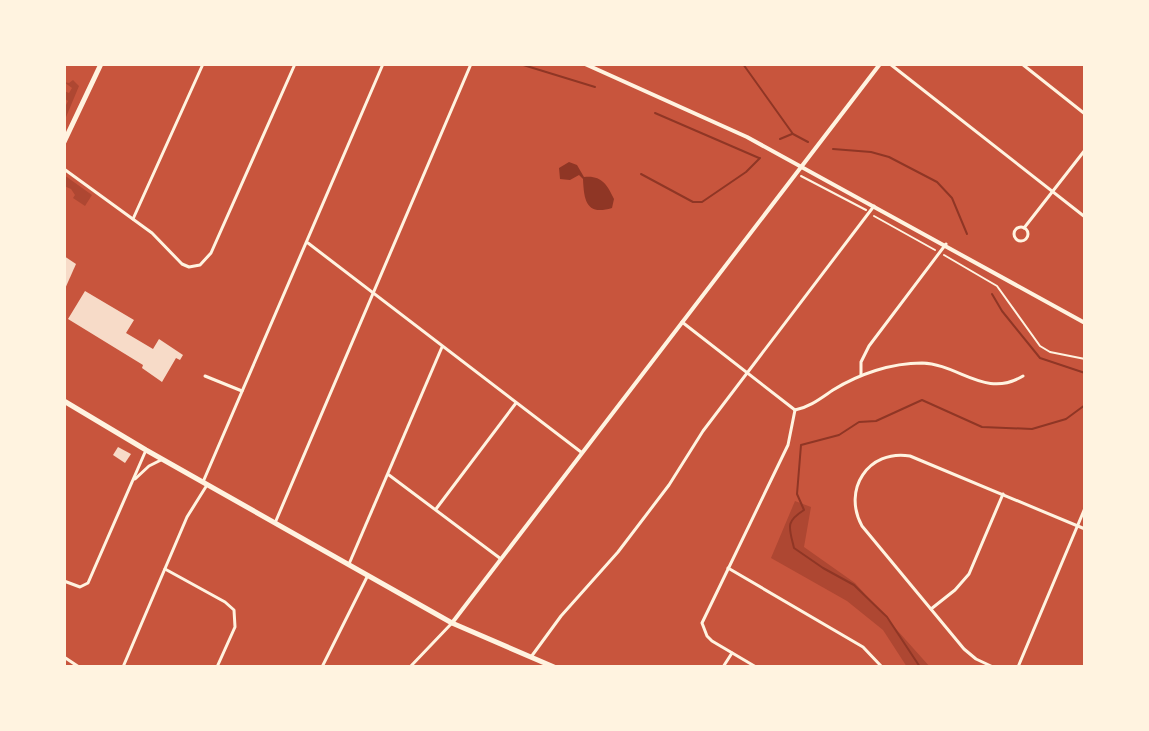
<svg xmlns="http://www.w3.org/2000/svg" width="1149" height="731" font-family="Rubik,sans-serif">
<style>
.green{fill:#ae4732}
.water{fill:#8f3625}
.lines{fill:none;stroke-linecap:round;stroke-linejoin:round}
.stream{stroke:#8f3625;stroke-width:2}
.building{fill:#f7dbc8}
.path{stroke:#fff3e0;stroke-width:2}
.minor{stroke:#fff3e0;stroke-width:3}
.secondary{stroke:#fff3e0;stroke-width:4}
.primary{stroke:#fff3e0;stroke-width:5}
.trunk{stroke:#fff3e0;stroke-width:5}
</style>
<rect width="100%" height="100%" fill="#c8553d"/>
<g class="green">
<path d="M73,80l6,6 -15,36v-13l4,-8 -4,-3v-7l5,2 3,-5 -8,-6 5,1z"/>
<path d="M64,175l28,20 -7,11 -12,-8 2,-3 -4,-6 -7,-3z"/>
<path d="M795,501l16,6 -7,40 51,36 75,84h-23l-24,-37 -36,-29 -76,-43z"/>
</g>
<path class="water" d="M569,162l8,3 7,12c17,-2 23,7 30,22l-2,9c-26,8 -28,-8 -29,-29l-4,-4 -9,5 -10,-1 -1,-11z"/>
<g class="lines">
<g class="stream">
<path d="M520,64l75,23"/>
<path d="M743,64l50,70 15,8"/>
<path d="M655,113l104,45"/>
<path d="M780,139l12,-5"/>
<path d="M833,149l38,3 18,5 48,25 15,16 15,36"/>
<path d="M641,174l52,28h9l44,-30 14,-14"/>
<path d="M992,294l10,17 38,47 45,15"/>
<path d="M920,667l-33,-50 -33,-32 -31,-17 -29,-20c-5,-21 -9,-26 10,-38l-7,-16 4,-49 38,-10 20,-13 17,-1 46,-21 60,27 50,2 34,-10 19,-14"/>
</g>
</g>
<g class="building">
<path d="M64,256l12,8 -12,27z"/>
<path d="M85,291l49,29 -8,13 27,16 6,-10 24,16 -3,5 -4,-2 -14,24 -20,-14 1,-3 -75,-46z"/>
<path d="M118,447l13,7 -6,9 -12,-8z"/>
</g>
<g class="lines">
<g class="path">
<path d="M801,176l65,34"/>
<path d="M874,216l61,34"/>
<path d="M944,255l53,31 43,60 10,6 35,7"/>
</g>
<g class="minor">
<path d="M890,64l195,153"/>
<path d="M1022,64l63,50"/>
<path d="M64,169l88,64 30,31 7,3 11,-2 11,-12 84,-189"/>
<path d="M133,219l70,-155"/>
<circle cx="1021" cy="234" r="7"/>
<path d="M1024,228l61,-78"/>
<path d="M308,243l273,209"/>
<path d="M682,322l113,88"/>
<path d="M861,375v-13l8,-16 77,-102"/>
<path d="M205,376l37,15"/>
<path d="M795,410c15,-3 26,-12 38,-20 26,-16 58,-27 89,-27 37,1 63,36 101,13"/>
<path d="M389,475l112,84"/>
<path d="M135,479l14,-13 12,-6"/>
<path d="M203,482l180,-418"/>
<path d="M436,509l80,-106"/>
<path d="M275,523l196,-459"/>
<path d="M349,564l93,-217"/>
<path d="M728,568l135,79 19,20"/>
<path d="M165,569l60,33 9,8 1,17 -18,40"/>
<path d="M64,581l16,6 8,-4 58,-133"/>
<path d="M931,609l24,-19 14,-16 34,-80"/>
<path d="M64,657l15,10"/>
<path d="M531,657l30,-41 57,-64 51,-67 34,-54 171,-225"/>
<path d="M123,667l64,-150 20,-32"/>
<path d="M322,667l45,-90"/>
<path d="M410,667l42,-44"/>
<path d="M723,667l9,-14"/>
<path d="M756,667l-44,-26 -5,-5 -5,-13 86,-178 7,-35"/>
<path d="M993,667l-17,-8 -12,-10 -102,-123c-20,-36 6,-77 48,-70l175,73"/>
<path d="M1018,667l67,-159"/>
</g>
<g class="secondary">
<path d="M585,64l162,73 338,186"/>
<path d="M452,623l428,-559"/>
</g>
<path class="primary" d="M64,401l82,49 306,173 102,44"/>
<path class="trunk" d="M64,142l37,-78"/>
</g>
<rect width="1149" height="731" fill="none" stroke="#fff3e0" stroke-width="132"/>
</svg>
